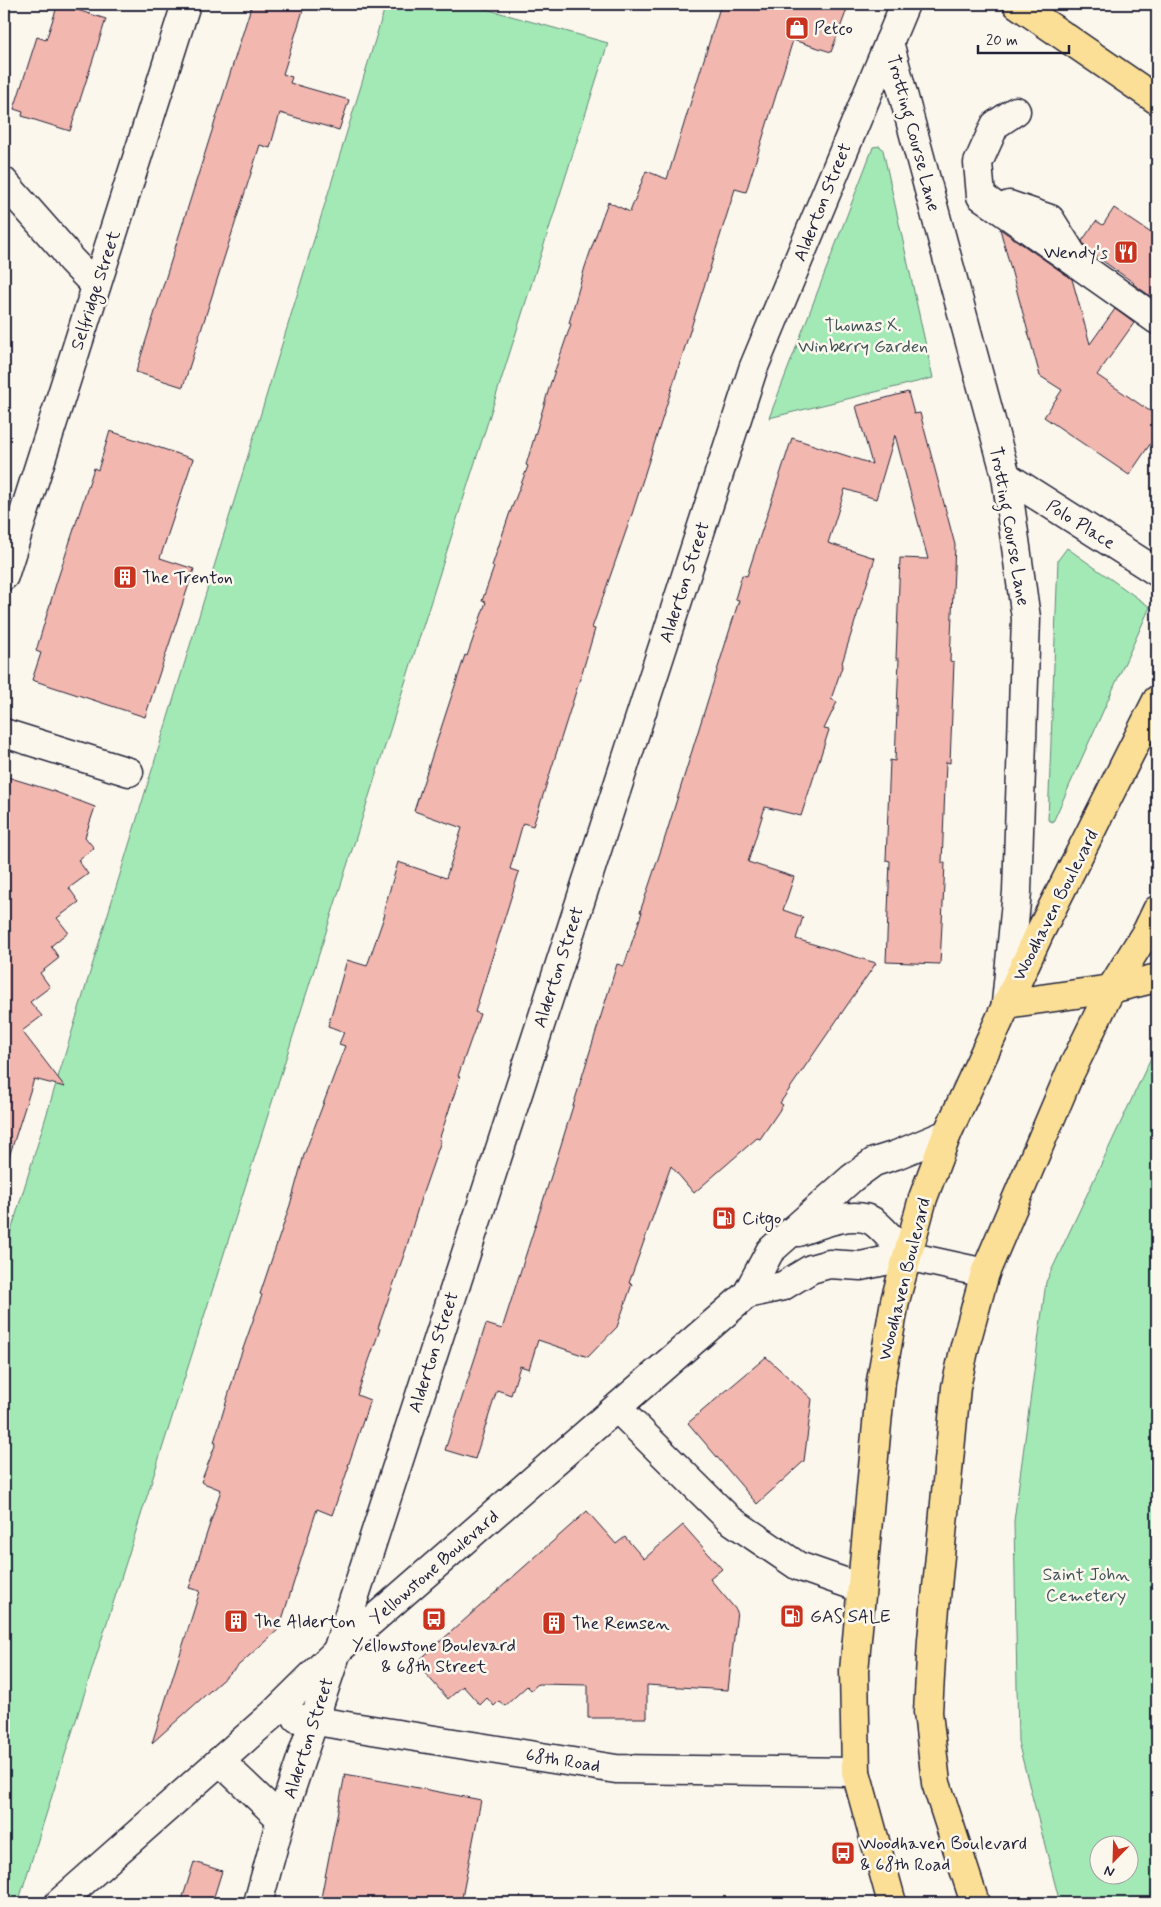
<svg xmlns="http://www.w3.org/2000/svg" width="1161" height="1907" font-family="Mynerve,sans-serif">
<style>
.green{fill:#a3e9b5;stroke:#628678;fill-rule:evenodd}
.building{fill:#f2b7af;stroke:#22223b}
.lines{fill:none;stroke-linecap:round;stroke-linejoin:round}
.minor-casing{stroke:#22223b;stroke-width:31}
.major-casing{stroke:#22223b;stroke-width:31}
.minor{stroke:#fbf7ec;stroke-width:28}
.major{stroke:#fbdf96;stroke-width:28}
.labels{text-anchor:middle;stroke-width:5;stroke-linejoin:round;paint-order:stroke}
.poi-label{font-size:18px;fill:#22223b;stroke:#fbf7ec;text-anchor:start}
.street-label{font-size:18px;fill:#22223b;stroke:#fbf7ec}
.park-label{font-size:18px;fill:#42545a;stroke:#fbf7ec}
</style>
<rect width="100%" height="100%" fill="#fbf7ec"/>
<filter id="ink" filterUnits="userSpaceOnUse"><feTurbulence type="fractalNoise" baseFrequency=".02" numOctaves="2"/><feDisplacementMap in="SourceGraphic" scale="10" xChannelSelector="R" yChannelSelector="G"/><feConvolveMatrix kernelMatrix="1 2 1 2 8 2 1 2 1" color-interpolation-filters="sRGB"/></filter>
<g filter="url(#ink)">
<g class="green">
<path d="M386,4h82l140,39 -590,1860h-14v-649z"/>
<path d="M880,146l3,4 50,228 -164,40 103,-268 1,-3z"/>
<path d="M1067,548l83,59 -97,215 -5,-2 10,-260z"/>
<path d="M1157,1045v858h-97l-42,-161 -4,-221 32,-239zM1128,1844v30h-30v-30z"/>
</g>
<g class="building">
<path d="M58,4l48,15 -36,112 -48,-15 1,-4 -9,-3 23,-72 9,3z"/>
<path d="M252,4h53l-22,70 9,3 -2,6 59,17 -10,30 -59,-17 -10,35 -10,-3 -77,242 -47,-15z"/>
<path d="M721,4h128l-18,48 -38,-12 -47,152 -11,-3 -103,325 -40,114 3,1 -10,34 -47,148 -5,15 -10,-3 -13,46 9,3 -44,140 5,2 -22,62 2,1 -21,63 2,1 -21,60 -14,48 -28,79 2,1 -23,66 13,5 -22,66h1l-17,49 -15,-6 -38,120 -127,114 48,-152 -11,-3 32,-98 -20,-8 15,-39 -2,-1 25,-82 23,-65 -2,-1 30,-89 14,-50 41,-109 -6,-2 5,-12 -16,-6 19,-66 20,6 18,-52 -2,-1 15,-51 48,16 16,-50 -48,-17 51,-156 2,1 19,-54 -4,-1 12,-34 -2,-1 17,-51 19,-49 -2,-1 24,-80 21,-61 -2,-1 16,-56 18,-52 5,-13 22,10 16,-41 21,8z"/>
<path d="M1114,208l43,29v62l-4,-3 -1,1 -19,-13 1,-1 -48,-34 -4,-8 14,-20 7,4z"/>
<path d="M1000,229l72,50 18,65 25,-35 19,14 -37,52 60,41v18l-28,41 -85,-58 18,-27 -22,-14z"/>
<path d="M908,392l6,22 6,-1 35,132 -5,116 4,1 -4,101 -4,-1 -4,101h3l-5,101 -54,-2 4,-101 -4,-1 4,-100 5,1 1,-26 3,-76h-3l4,-101 28,1 -33,-124 -19,64 -31,-10 -17,54 47,15 -33,105 1,1 -12,35 6,3 -13,27 5,1 -28,86 -36,-9 -17,55 46,15 -11,33 20,7 -7,22 80,24 -96,140 3,2 -23,34 -3,-1 -63,55 -23,-27 -42,117 3,1 -15,43 -29,30 -50,-17 -9,29 -9,-3 -9,29 -14,-5 -22,69 -30,-9 41,-126 16,5 58,-181 57,-184 7,2 18,-54h-2l23,-68 76,-244 -4,-1 7,-24 5,1 45,-138 80,26 -16,-58z"/>
<path d="M110,431l83,28 -33,99 34,11 -49,148 -113,-37 9,-27 -5,-2 20,-67 38,-116 4,2z"/>
<path d="M4,776l49,15 42,16 -10,30 9,11 -16,12 10,14 -19,14 10,14 -22,16 11,14 -17,14 8,12 -19,15 10,14 -20,15 12,14 -20,15 43,56 -31,-8 -25,78 -5,-1z"/>
<path d="M766,1357l46,42 -8,62 -47,43 -69,-81z"/>
<path d="M587,1511l29,33 9,-7 19,22 39,-34 39,44 -12,10 27,32 -9,79 -81,-5v33h-59v-33l-50,-1 -7,6 -4,-4 -22,20 -6,-5 -5,5 -7,-8 -7,7 -17,-19 -15,13 -32,-36z"/>
<path d="M345,1774l136,26 -20,103h-141z"/>
<path d="M194,1862l28,9 -10,32h-31z"/>
</g>
<g class="lines">
<g class="minor-casing">
<g id="minor">
<path d="M889,42l117,434 20,142 -9,274 -11,111"/>
<path d="M1016,111l-21,14 -17,38 3,33 176,124"/>
<path d="M4,182l60,68 6,9 26,27"/>
<path d="M1009,205l41,14 22,35"/>
<path d="M1006,476l151,96"/>
<path d="M4,576l182,-572"/>
<path d="M4,733l125,39"/>
<path d="M798,1232c19,-7 56,-23 76,-10 11,8 23,24 33,34"/>
<path d="M747,1294l36,-8 28,-17 18,-5 32,2 46,-10 78,17"/>
<path d="M617,1408l112,111 69,47 63,22"/>
<path d="M297,1718l319,51 240,3"/>
<path d="M220,1761l61,58"/>
<path d="M59,1903l214,-189 64,-63 410,-357 23,-43 82,-73 22,-16 22,-7 51,-21"/>
<path d="M258,1903l23,-84 56,-168 416,-1282 152,-365"/>
</g>
</g>
<g class="major-casing">
<g id="major">
<path d="M1017,4l140,96"/>
<path d="M1006,1004l105,-15 46,-11"/>
<path d="M892,1903l-36,-131 -2,-101 27,-290 14,-80 28,-103 24,-64 92,-200 118,-234"/>
<path d="M975,1903l-39,-120 -8,-71 4,-72 24,-253 9,-41 20,-73 85,-200 41,-84 36,-58 10,-21"/>
</g>
</g>
<use href="#minor" class="minor"/>
<use href="#major" class="major"/>
</g>
</g>
<defs>
<g id="shop-square" transform="scale(1.25)"><rect x="-9" y="-9" width="18" height="18" rx="4" fill="#c8321e" stroke="#fbf7ec"/><path d="M-5-2.5h2.3a2.7 3.5 0 0 1 5.4 0H5L5.5 6h-11ZM-1.5-2.5h3a1.5 2.3 0 0 0-3 0Z" fill="#fff"/></g>
<g id="restaurant-square" transform="scale(1.25)"><rect x="-9" y="-9" width="18" height="18" rx="4" fill="#c8321e" stroke="#fbf7ec"/><path d="M-5-6h1v4h1v-4h1v4h1v-4h1v5L-1.5 .5V6h-2V.5L-5-1ZM5-6V6H3V1.5H1.5Q1.5-4 5-6Z" fill="#fff"/></g>
<g id="building-square" transform="scale(1.25)"><rect x="-9" y="-9" width="18" height="18" rx="4" fill="#c8321e" stroke="#fbf7ec"/><path d="M-4-6H4V6H1V3H-1V6H-4ZM-2.5-4.3h1.7v1.8h-1.7ZM.8-4.3h1.7v1.8H.8ZM-2.5-1h1.7V.8h-1.7ZM.8-1h1.7V.8H.8Z" fill="#fff"/></g>
<g id="fuel-square" transform="scale(1.25)"><rect x="-9" y="-9" width="18" height="18" rx="4" fill="#c8321e" stroke="#fbf7ec"/><path d="M-5.5-6h7V0h2V4h1.3V-2.5L3-4.5l.8-.8L6-3V5H2.5V1h-1V6h-7ZM-4.2-4.7v3.2H.2V-4.7Z" fill="#fff"/></g>
<g id="bus-square" transform="scale(1.25)"><rect x="-9" y="-9" width="18" height="18" rx="4" fill="#c8321e" stroke="#fbf7ec"/><path d="M-5-6H5V4H4V6H2V4H-2V6H-4V4H-5ZM-3.5-4V0h7V-4ZM-3.5 1.2v1.5H-2V1.2ZM2 1.2v1.5H3.5V1.2Z" fill="#fff"/></g>
</defs>
<g fill-rule="evenodd">
<use href="#shop-square" x="797" y="28"/>
<use href="#restaurant-square" x="1126" y="252"/>
<use href="#building-square" x="125" y="577"/>
<use href="#fuel-square" x="724" y="1218"/>
<use href="#fuel-square" x="792" y="1616"/>
<use href="#bus-square" x="434" y="1619"/>
<use href="#building-square" x="236" y="1621"/>
<use href="#building-square" x="554" y="1623"/>
<use href="#bus-square" x="843" y="1853"/>
</g>
<g class="labels">
<g class="poi-label">
<text x="814" y="34">Petco</text>
<text x="1108" y="258" text-anchor="end">Wendy's</text>
<text x="142" y="583">The Trenton</text>
<text x="742" y="1224">Citgo</text>
<text x="810" y="1622">GAS SALE</text>
<text x="254" y="1627">The Alderton</text>
<text x="572" y="1629">The Remsen</text>
<text x="434" y="1651" text-anchor="middle">Yellowstone Boulevard<tspan x="434" dy="21">&amp; 68th Street</tspan></text>
<text x="860" y="1849">Woodhaven Boulevard<tspan x="860" dy="21">&amp; 68th Road</tspan></text>
</g>
<g class="street-label">
<text transform="translate(914 133) rotate(75)" y="6">Trotting Course Lane</text>
<text transform="translate(822 202) rotate(-68)" y="6">Alderton Street</text>
<text transform="translate(95 290) rotate(-72)" y="6">Selfridge Street</text>
<text transform="translate(1081 524) rotate(32)" y="6">Polo Place</text>
<text transform="translate(1010 526) rotate(80)" y="6">Trotting Course Lane</text>
<text transform="translate(684 582) rotate(-72)" y="6">Alderton Street</text>
<text transform="translate(1055 905) rotate(-63)" y="6">Woodhaven Boulevard</text>
<text transform="translate(558 967) rotate(-72)" y="6">Alderton Street</text>
<text transform="translate(904 1279) rotate(-76)" y="6">Woodhaven Boulevard</text>
<text transform="translate(433 1352) rotate(-72)" y="6">Alderton Street</text>
<text transform="translate(434 1567) rotate(-41)" y="6">Yellowstone Boulevard</text>
<text transform="translate(308 1738) rotate(-72)" y="6">Alderton Street</text>
<text transform="translate(563 1760) rotate(9)" y="6">68th Road</text>
</g>
<g class="park-label">
<text x="863" y="331">Thomas X.<tspan x="863" dy="21">Winberry Garden</tspan></text>
<text x="1086" y="1580">Saint John<tspan x="1086" dy="21">Cemetery</tspan></text>
</g>
</g>
<rect width="1161" height="1907" fill="none" stroke="#fbf7ec" stroke-width="20"/>
<rect x="10" y="10" width="1141" height="1887" fill="none" stroke="#22223b" stroke-width="2" filter="url(#ink)"/>
<g transform="translate(1114 1860) rotate(203)"><circle r="24" fill="#fbf7ec" stroke="#a4a2a5"/>
<path d="M0-4L9 19L0 12L-9 19Z" fill="#c8321e"/>
<text y="-8" font-size="14" font-weight="bold" text-anchor="middle" fill="#22223b">N</text>
</g>
<path d="M978 45v8h91v-8" fill="none" stroke="#22223b" stroke-width="2.5"/>
<text x="986" y="45" font-size="15" fill="#22223b" stroke="#fbf7ec" stroke-width="4" paint-order="stroke">20 m</text>
</svg>
